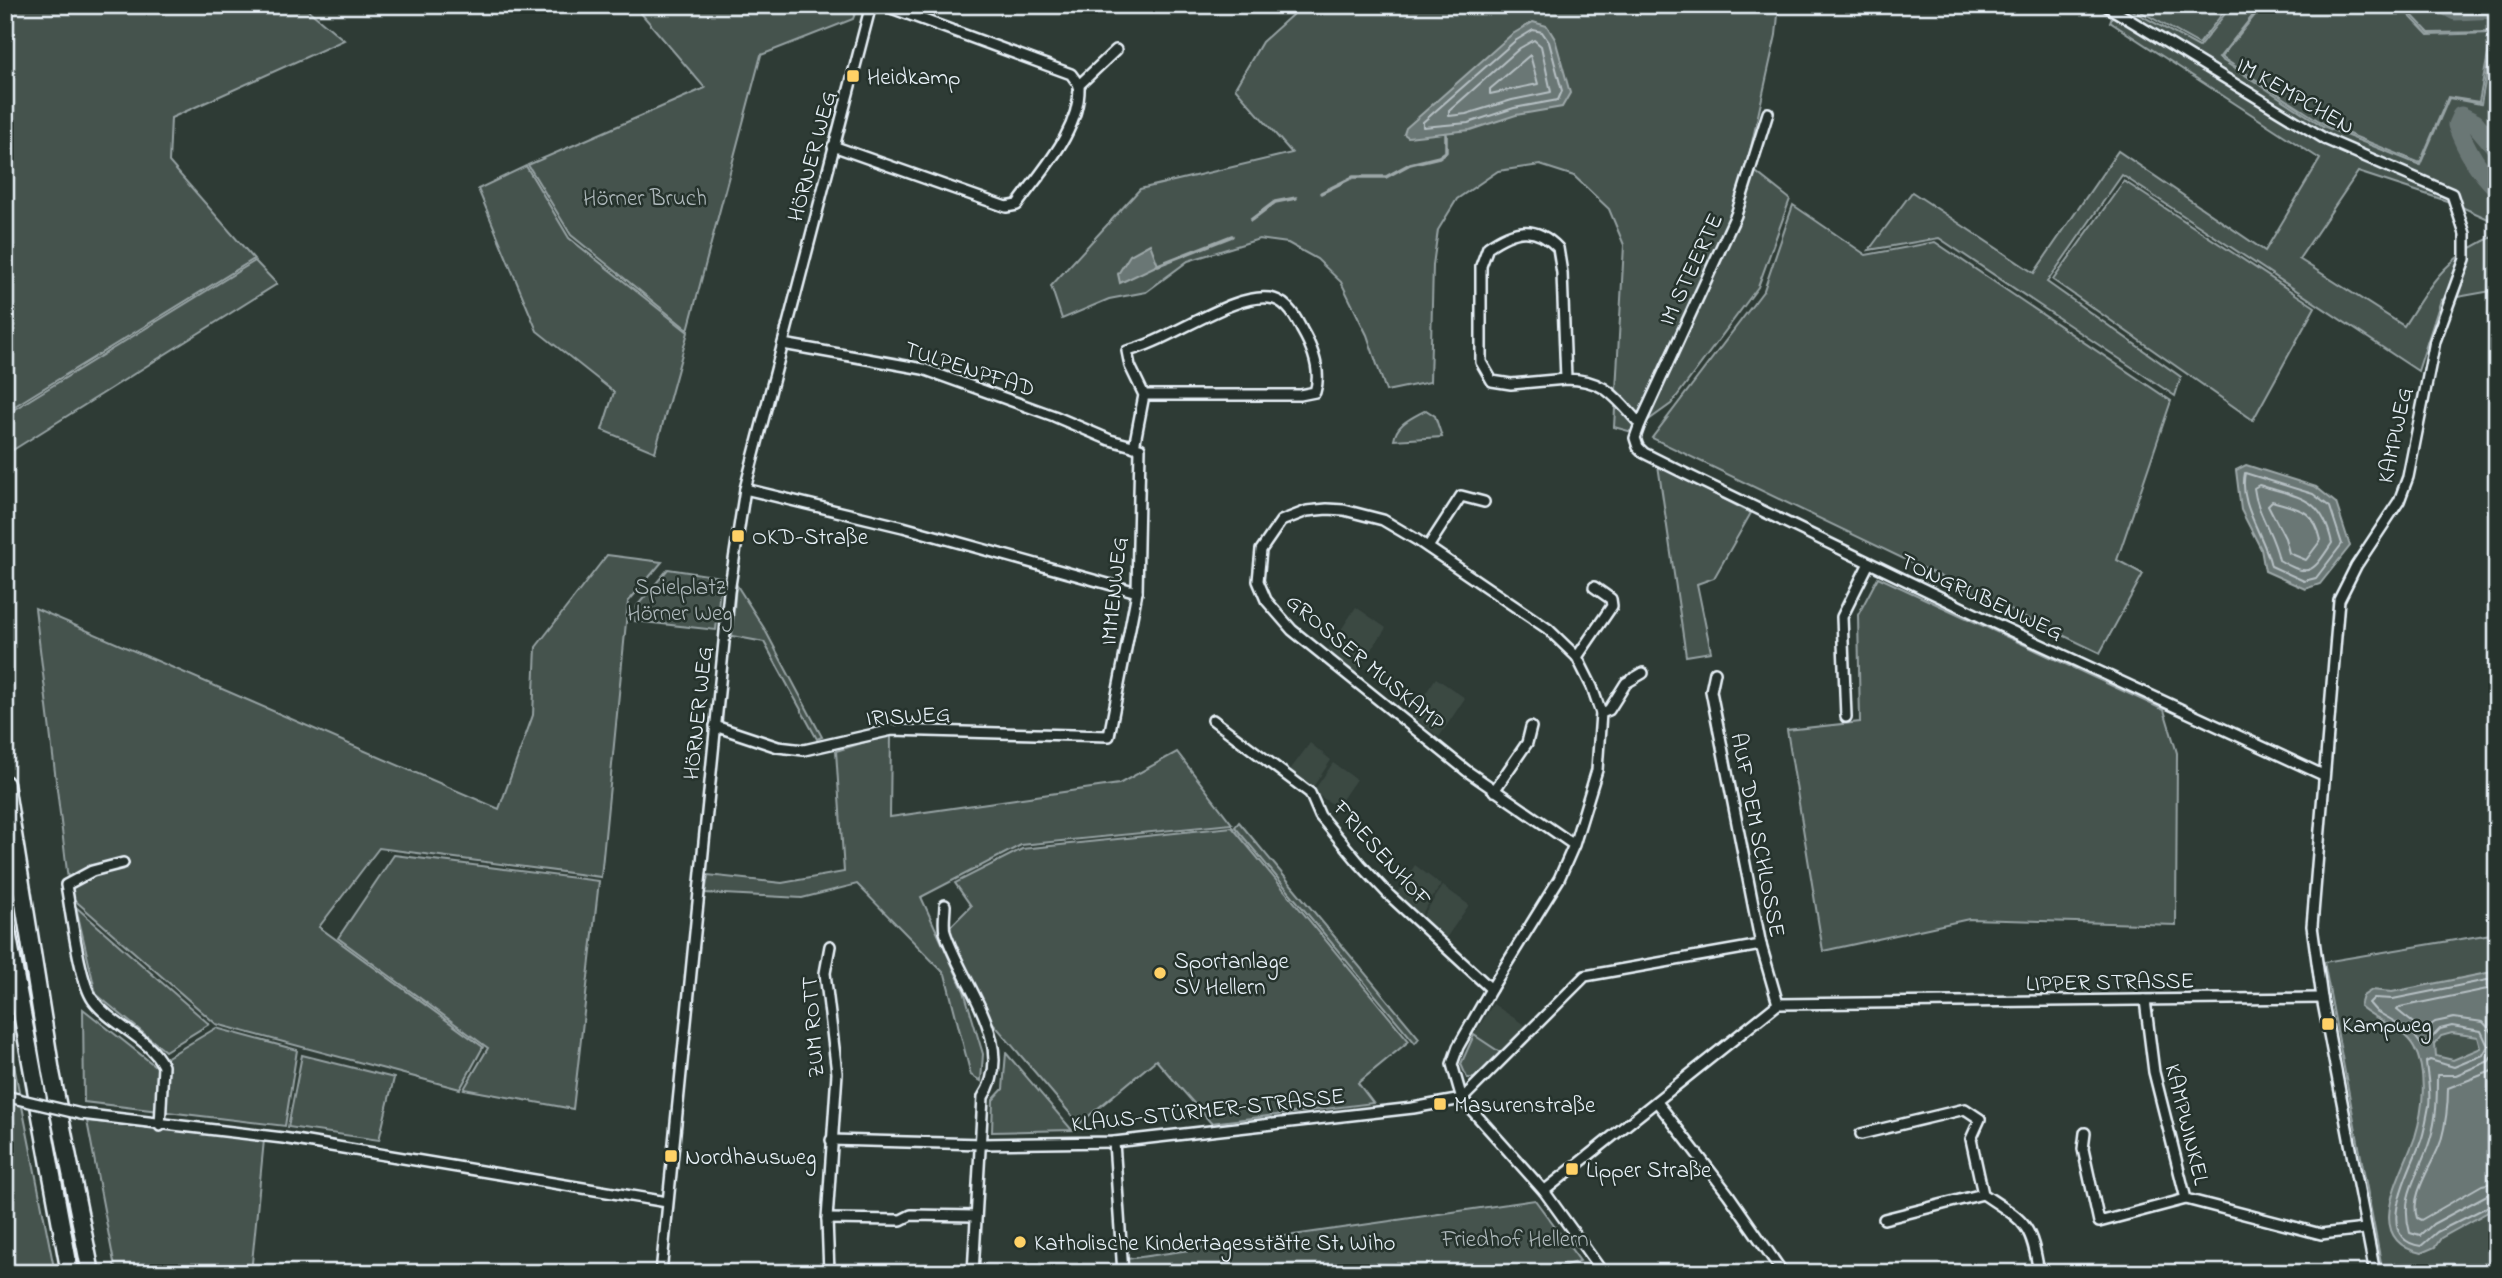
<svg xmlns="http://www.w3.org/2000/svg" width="2502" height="1278" font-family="'Indie Flower',sans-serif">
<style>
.built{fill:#3b4843}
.green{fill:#45524e;stroke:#96a2a3;stroke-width:2}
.water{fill:#6b7775;stroke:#9da8a9;stroke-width:2;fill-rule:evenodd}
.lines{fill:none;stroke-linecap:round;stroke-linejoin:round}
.shore{stroke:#b6c0c4;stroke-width:2}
.stream{stroke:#9da8a9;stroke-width:3.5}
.river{stroke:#6b7775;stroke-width:19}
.minor-casing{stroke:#e8f1f8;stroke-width:14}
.motorway-casing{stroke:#e8f1f8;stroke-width:21}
.minor{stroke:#26332d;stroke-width:9}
.motorway{stroke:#26332d;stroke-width:16}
.minor-bridge-casing{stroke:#e8f1f8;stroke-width:14;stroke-linecap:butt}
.minor-bridge{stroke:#26332d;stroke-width:9}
.poi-dot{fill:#ffd166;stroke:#26332d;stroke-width:2.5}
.labels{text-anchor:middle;stroke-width:5;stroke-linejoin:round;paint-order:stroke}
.poi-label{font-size:23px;fill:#e8f1f8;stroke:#26332d;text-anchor:start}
.street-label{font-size:23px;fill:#e8f1f8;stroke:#26332d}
.park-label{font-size:23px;fill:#afb9bc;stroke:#26332d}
</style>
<rect width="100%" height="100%" fill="#2e3b35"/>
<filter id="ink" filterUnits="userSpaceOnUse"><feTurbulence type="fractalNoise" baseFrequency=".0143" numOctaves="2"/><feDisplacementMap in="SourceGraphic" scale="14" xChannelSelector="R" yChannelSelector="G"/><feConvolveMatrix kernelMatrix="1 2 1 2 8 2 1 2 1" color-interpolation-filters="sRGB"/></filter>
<g filter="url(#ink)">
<g class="built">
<path d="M1356,607l30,21 -31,46 -28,-23z"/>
<path d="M1436,678l29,20 -26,39 -29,-21z"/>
<path d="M1310,743l21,17 -20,30 -24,-16z"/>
<path d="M1333,763l23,16 -19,28 -24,-15z"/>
<path d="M1415,865l26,20 -20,30 -24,-22z"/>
<path d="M1443,886l26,19 -23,33 -24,-21z"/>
<path d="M1493,1004l33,22 -25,27 -27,-18z"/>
</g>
<g class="green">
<path d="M5,5h297l42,35 -173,78 -2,44 85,97 -249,153z"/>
<path d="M634,5h224l-5,14 -92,36 -73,275 -117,-95 -43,-70 177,-77z"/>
<path d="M1303,5h476l-3,30 -29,130 43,34 -32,88 -87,117 -39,28 -18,-5 10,-182 -15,-36 -35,-33 -34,-11 -42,6 -41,28 -19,31 -5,35 -3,117 -44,9 -19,-56 -26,-53 -24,-23 -29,-16 -29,-4 -71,22 -42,31 -37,7 -47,20 -11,-33 89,-97 152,-36 -57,-65 27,-46z"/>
<path d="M2116,5h6l77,42 33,-42h29l-42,53 104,68 97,39 29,-67 32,6 13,-72 -65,1 -21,-22 3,-6h44v4l42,-1v215l-44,-20 -95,-31 -59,87 105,67c28,-44 42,-70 93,-91v55l-56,10 -23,71 -296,-196 -75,107 134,95 -6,19 -236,-158 -70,12 43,-58 122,81 84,-122 147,100 55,-92 -210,-137z"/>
<path d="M2129,5h100l-30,39z"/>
<path d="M2263,5h146l-3,7 22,23 64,-2 -13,69 -31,-5 -28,66 -96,-39 -103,-67z"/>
<path d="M526,166l43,72 119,94 -33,120 -53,-22 12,-38 -77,-61 -59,-142z"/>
<path d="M2124,181l191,126 -62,113 -200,-140z"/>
<path d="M1793,205l73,50 69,-13 236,159 -54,159 26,14 -43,79 -448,-215 112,-148z"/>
<path d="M255,261l22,23 -272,171v-40z"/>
<path d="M1426,410l9,6 7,21 -48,3c3,-17 18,-22 32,-30z"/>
<path d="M1658,465l93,48 -37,65 -17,6 14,68 -25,4z"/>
<path d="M607,555l55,7 -34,40 -27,275 -222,-29 -60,79 164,120 -23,42 -244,-65 -146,-128 -35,-288 464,201 34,-94 3,-68z"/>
<path d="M668,569l53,8 -5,53 -81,-9 2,-15z"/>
<path d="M1878,577l286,133 13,43 -1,172 -207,-6 -146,32 -36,-221 73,-8 -2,-107z"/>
<path d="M736,584l28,44 58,109 -5,2 -53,-97 -32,-6z"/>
<path d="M891,734l-1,83 229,-33 58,-32 55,72 -211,21 -100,52 43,94 19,63 -2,27 -10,-6 -26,-101 -88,-90 -55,14 -97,-5 3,-18 74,8 62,-11 -8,-121z"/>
<path d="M1239,822l180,216 -4,5 -180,-216z"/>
<path d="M1232,827l177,214 -51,42 15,20 -162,20 -55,-63 -77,64 -92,-108 -39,-87 23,-23 -16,-23 67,-34z"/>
<path d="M394,855l205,26 -26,228 -109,-20 24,-41 -150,-110z"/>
<path d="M76,907l133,117 -44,27 -69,-57z"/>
<path d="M2497,933v340h-114l-59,-311z"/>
<path d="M83,1009l71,56 62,-37 81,22 -12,76 -201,-24z"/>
<path d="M5,1020l50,253h-50z"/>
<path d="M1474,1035l27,18 -27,25h-7l-6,-14z"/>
<path d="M1006,1053l66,77 -80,2 1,-32 10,-11z"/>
<path d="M302,1055l92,23 -15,62 -91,-13z"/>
<path d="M87,1121l177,19 -13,133h-135z"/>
<path d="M1535,1200l45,61 -43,12h-408l-2,-14z"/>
</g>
<g class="water">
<path d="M1533,22l14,4 8,13 15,54 -8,14 -46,8 -46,15 -62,7 -4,-3 2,-6 105,-93z"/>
<path d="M1150,244l8,21 -38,18 -2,-9 12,-19z"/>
<path d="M2246,465l70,22 20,16 14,43 -30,38 -15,5 -40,-18 -4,-22 -20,-39 -5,-40z"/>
<path d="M2497,971v236l-56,31 -6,9 -14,6c-61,-14 -18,-80 -6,-116 8,-26 13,-64 -1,-90 -11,-20 -38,-26 -54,-41l3,-10 9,-6 20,2zM2452,1033l26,4 3,11 -28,12 -17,-4 -1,-12 6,-8z"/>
</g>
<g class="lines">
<g class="shore">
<path d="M1533,30l9,2 7,10 13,49 -4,9 -44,8 -46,15 -45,4v-5l92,-81z"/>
<path d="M1534,40l7,6 10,46 -39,8 -46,14 -17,2v-5l71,-63z"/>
<path d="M1530,55l8,29 -48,10v-5z"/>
<path d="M2245,473l68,21 17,13 12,37 -26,34 -12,3 -33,-15c-6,-30 -33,-61 -26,-93z"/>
<path d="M2259,485c40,13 63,11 73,58 -19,28 -21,36 -53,17 -5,-26 -22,-46 -25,-72z"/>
<path d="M2272,501c27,8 42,8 49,39l-15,20 -17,-7 -4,-15 -17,-33z"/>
<path d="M2497,978l-104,21 -19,-1 -5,5 7,8 35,20 12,16 17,-18 12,-3 29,5 7,15 -5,9 -29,12 -24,-7 -4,2c1,14 5,30 3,44 -2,10 -4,22 -7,32 -8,26 -53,101 -1,108l16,-14 60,-30"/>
<path d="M2497,987l-97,20 -3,3 26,21 12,-9 19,-4 29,4 11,12 2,16 -7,11 -33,14h-19c0,23 0,43 -7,65 -11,37 -31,53 -20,93l10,3 13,-12 54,-29 10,-2"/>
<path d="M2497,1069l-49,19c0,18 -2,35 -7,53 -7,22 -32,54 -24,77l4,2 61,-35 15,-3"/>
</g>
<g class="stream">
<path d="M1321,193l32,-16h33l24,-13 29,-7 7,-5v-18"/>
<path d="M1251,220l24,-18 21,-4"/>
<path d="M1158,265l74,-29"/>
</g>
<g class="river">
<path d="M2444,5l11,6 42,-2"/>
<path d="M2497,149l-22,-26 -14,-7 -4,9c9,25 21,45 40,63"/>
</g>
<g class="minor-casing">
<g id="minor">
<path d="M883,5l188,69 8,11"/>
<path d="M2105,5l220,134 127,55 13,40v25l-30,82 -27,136 -9,24 -43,65 -17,34 -27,326 10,72 53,275"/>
<path d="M1768,113l-32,102 -96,209 -5,14 3,9 6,6 42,21 308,149 329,152"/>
<path d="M833,146l173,61 11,-2c25,-35 64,-75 62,-120l37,-35"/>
<path d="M1566,379l-55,5 -19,-3 -11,-19v-96l7,-19c26,-18 47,-23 70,1l4,25 4,106c40,1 48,17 74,45"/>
<path d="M1134,447l10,-52 -14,-29 -3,-15c43,-9 109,-62 147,-52 14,4 22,19 28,31 11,19 20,41 13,62l-15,3h-156"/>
<path d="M745,489l158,38 234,65"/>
<path d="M1428,547l33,-51 23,6"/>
<path d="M1577,657l35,-51 -1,-7 -17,-12"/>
<path d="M1715,672l-4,19 50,254 17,59"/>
<path d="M1601,713l8,-3 17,-27 17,-10"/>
<path d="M1846,717l-4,-100 27,-54"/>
<path d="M1213,720l97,73 10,23 40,48 30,32 101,93"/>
<path d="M715,726l63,21 26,3 88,-20 217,6 28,-144 3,-144 -30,-8 -56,-24 -131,-47 -140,-25"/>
<path d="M1494,791l33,-48 4,-16"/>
<path d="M1574,845l-107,-74 -175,-141 -26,-30 -8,-19 3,-31 20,-29 26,-10 20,-2 17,1 39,10 34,20 131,89 29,28 15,30 9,26 -4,57 -23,75 -15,34 -68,110 -33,58 -6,17 10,35 82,92 59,82"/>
<path d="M123,863l-31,8 -26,14c5,26 13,96 27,115 19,26 56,37 70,66l-3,60"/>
<path d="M945,905c0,8 -2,19 0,27 15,49 73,113 38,165l-10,176"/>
<path d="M2145,1000l9,72 32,127 135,35 44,-5"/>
<path d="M1462,1099l123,-123 176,-31"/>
<path d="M1657,1102l71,92 55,79"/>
<path d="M81,1114l202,24 384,64"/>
<path d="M2085,1133l-2,16 16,73 87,-23"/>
<path d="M1861,1134l104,-25 15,10 -9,20 12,55c42,28 48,28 56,79"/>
<path d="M831,1140l151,4 132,-2 299,-34 49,-9"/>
<path d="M1114,1142l9,131"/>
<path d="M1544,1191l234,-187 544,-6"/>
<path d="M827,1219l74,1 10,-5 65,1"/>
<path d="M1884,1219l99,-25"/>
<path d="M661,1273l68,-681 16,-103 126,-484"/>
<path d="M829,1273l-2,-54 10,-146 -12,-100 5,-27"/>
</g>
</g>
<g class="motorway-casing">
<g id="motorway">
<path d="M5,784l46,288 40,201"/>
<path d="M5,921l65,352"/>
</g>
</g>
<use href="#minor" class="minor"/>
<use href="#motorway" class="motorway"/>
<g class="minor-bridge-casing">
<path id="minor-bridge" d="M5,1096l76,18"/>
</g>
<use href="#minor-bridge" class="minor-bridge"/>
</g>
</g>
<g class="poi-dot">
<rect x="846" y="69" width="14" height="14" rx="3.5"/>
<rect x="731" y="529" width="14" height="14" rx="3.5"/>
<circle cx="1160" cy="973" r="7"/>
<rect x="2321" y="1017" width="14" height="14" rx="3.5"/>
<rect x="1433" y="1097" width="14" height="14" rx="3.5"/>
<rect x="664" y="1149" width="14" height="14" rx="3.5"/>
<rect x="1565" y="1162" width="14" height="14" rx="3.5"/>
<circle cx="1020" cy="1242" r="7"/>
</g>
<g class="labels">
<g class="poi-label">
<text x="867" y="84">Heidkamp</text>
<text x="752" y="544">OKD-Straße</text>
<text x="1174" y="968">Sportanlage<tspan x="1174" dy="26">SV Hellern</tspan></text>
<text x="2342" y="1032">Kampweg</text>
<text x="1454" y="1112">Masurenstraße</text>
<text x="685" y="1164">Nordhausweg</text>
<text x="1586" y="1177">Lipper Straße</text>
<text x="1034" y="1250">Katholische Kindertagesstätte St. Wiho</text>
</g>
<g class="street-label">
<text transform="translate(2296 95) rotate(30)" y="8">IM KEMPCHEN</text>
<text transform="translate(811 156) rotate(-75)" y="8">HÖRNER WEG</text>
<text transform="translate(1690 269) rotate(-65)" y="8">IM STEERTE</text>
<text transform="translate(970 368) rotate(18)" y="8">TULPENPFAD</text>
<text transform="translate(2394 435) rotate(-78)" y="8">KAMPWEG</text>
<text transform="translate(1113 591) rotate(-84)" y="8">IMMENWEG</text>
<text transform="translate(1982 596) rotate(25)" y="8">TONGRUBENWEG</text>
<text transform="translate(1366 661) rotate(40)" y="8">GROSSER MUSKAMP</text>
<text transform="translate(697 713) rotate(-84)" y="8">HÖRNER WEG</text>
<text transform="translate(908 715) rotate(-3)" y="8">IRISWEG</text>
<text transform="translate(1759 835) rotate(79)" y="8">AUF DEM SCHLOSSE</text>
<text transform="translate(1383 853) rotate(48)" y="8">FRIESENHOF</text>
<text transform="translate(2110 981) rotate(-1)" y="8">LIPPER STRASSE</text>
<text transform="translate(812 1027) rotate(-94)" y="8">ZUM ROTT</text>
<text transform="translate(1208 1109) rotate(-6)" y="8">KLAUS-STÜRMER-STRASSE</text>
<text transform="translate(2188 1124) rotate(76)" y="8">KAMPWINKEL</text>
</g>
<g class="park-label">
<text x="645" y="205">Hörner Bruch</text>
<text x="680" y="594">Spielplatz<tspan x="680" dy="26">Hörner Weg</tspan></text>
<text x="1515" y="1246">Friedhof Hellern</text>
</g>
</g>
<rect width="2502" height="1278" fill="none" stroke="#26332d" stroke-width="28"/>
<rect x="14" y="14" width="2474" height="1250" fill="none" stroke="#e8f1f8" stroke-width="2.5" filter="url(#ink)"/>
</svg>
